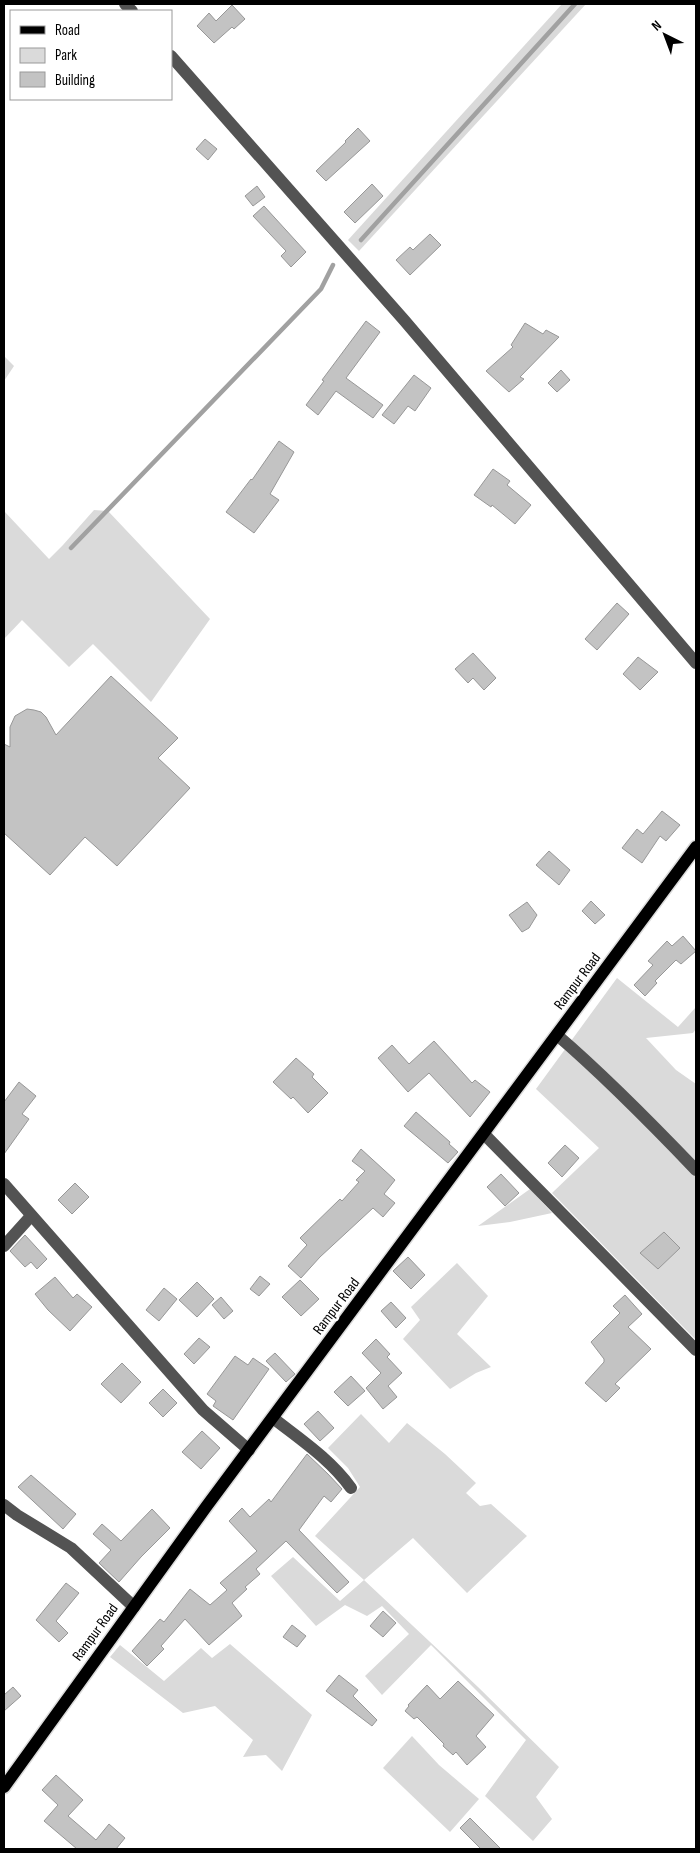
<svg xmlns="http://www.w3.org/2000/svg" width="700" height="1853" font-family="'Sofia Sans Condensed',sans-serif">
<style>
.green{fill:#dadada}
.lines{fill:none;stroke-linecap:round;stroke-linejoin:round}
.stream{stroke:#a1a1a1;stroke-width:4.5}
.building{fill:#c3c3c3;stroke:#979797}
.major-casing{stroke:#dbdbdb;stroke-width:15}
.minor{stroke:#535353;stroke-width:12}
.major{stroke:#000;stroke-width:12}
.labels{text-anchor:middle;stroke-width:5;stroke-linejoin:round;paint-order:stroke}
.street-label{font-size:15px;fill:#000;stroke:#fff}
</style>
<rect width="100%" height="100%" fill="#fff"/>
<g class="green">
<path d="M562,4h24l-227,247 -11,-11z"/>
<path d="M4,356l10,10 -10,15z"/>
<path d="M94,510l14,1 102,108 -59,83 -58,-58 -24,23 -47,-47 -18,19v-128l45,48 14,-14z"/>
<path d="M617,978l61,49 18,-20v22l-3,4 -47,5 30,32 20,14v256l-144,-147 47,-45 -63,-59z"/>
<path d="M530,1189l22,24 -42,9 -32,4z"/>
<path d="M457,1263l31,33 -31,38 34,33 -15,6 -26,16 -47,-50 17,-19 -9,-13z"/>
<path d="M361,1414l28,29 18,-20 38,31 31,29 -10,10 14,13 11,-2 36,32 -60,57 -54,-55 -49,42 114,107 81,80 -23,30 16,22 -19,22 -48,-45 41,-56 -95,-95 -49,50 -17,-19 44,-42 -27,-28 -15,10 -22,-11 -29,21 -45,-50 22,-19 47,44 24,-21 -49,-44 45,-49 -12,-19 -20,-20z"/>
<path d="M230,1644l82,71 -30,56 -16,-16 -23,2 10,-17 -38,-34 -32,7 -73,-56 10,-12 44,36 37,-33 11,10z"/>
<path d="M412,1736l27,29 40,34 -29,33 -67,-64z"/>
</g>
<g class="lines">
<g class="stream">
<path d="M361,240l214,-236"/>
<path d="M71,548l250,-259 12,-24"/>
</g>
</g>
<g class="building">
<path d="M232,5l13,14 -11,10 -2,-2 -18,16 -17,-17 12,-13 7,8z"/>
<path d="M358,128l12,13 -44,40 -10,-10 30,-29 -1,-1z"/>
<path d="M205,139l12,10 -9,11 -12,-11z"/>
<path d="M372,184l11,12 -28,27 -11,-11z"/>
<path d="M257,186l8,11 -12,9 -8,-10z"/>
<path d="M264,206l42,46 -15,15 -10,-11 5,-5 -33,-35z"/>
<path d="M430,234l11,11 -31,30 -14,-15 14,-13 3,3z"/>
<path d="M366,321l14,11 -34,46 37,27 -10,13 -37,-27 -18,24 -12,-10 18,-24 -2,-1z"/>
<path d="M525,323l18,11 3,-4 13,7 -39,40 4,2 -15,13 -23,-21 27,-24 -2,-2z"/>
<path d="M561,370l9,10 -13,12 -9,-9z"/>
<path d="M414,375l17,13 -16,23 -7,-5 -14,18 -12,-9z"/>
<path d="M279,441l15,11 -24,42 9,6 -25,33 -28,-21 25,-33 1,1z"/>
<path d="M493,469l17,12 -3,4 24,20 -16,19 -23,-19 -1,2 -17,-12z"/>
<path d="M617,603l12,11 -32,36 -12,-11z"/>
<path d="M473,653l23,25 -12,12 -11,-12 -5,5 -13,-14z"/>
<path d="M638,657l20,15 -18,18 -17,-16z"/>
<path d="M111,676l67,62 -20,20 32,30 -73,78 -32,-29 -35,38 -46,-42v-89l6,3v-20l5,-11 12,-7 7,1 7,2 5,5 10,18z"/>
<path d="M662,811l18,14 -14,16 -6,-5 -18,27 -20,-15 15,-19 6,5z"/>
<path d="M549,851l21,19 -11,15 -23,-20z"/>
<path d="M591,901l14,14 -10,9 -13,-13z"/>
<path d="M527,902l10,13 -8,13 -7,4 -13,-17z"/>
<path d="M683,936l13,15 -15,13 -5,-4 -21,21 2,2 -12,13 -11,-11 19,-20 -5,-4 19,-20 5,5z"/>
<path d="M434,1041l38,42 3,-3 15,12 -20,25 -41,-44 -21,19 -30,-34 14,-13 17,19z"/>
<path d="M296,1058l18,16 -2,3 16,16 -20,20 -15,-16 -2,2 -18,-17z"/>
<path d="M19,1082l17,14 -14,18 7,5 -25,35v-52z"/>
<path d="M416,1112l34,30 -1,2 9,8 -10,11 -44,-37z"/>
<path d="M565,1145l14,13 -17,19 -14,-14z"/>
<path d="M361,1149l34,31 -11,14 11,9 -12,14 -10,-9 -53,49 -19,21 -13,-12 19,-21 -7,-7 40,-39 2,2 17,-19 -3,-2 9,-9 -13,-10z"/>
<path d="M501,1174l18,19 -14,13 -18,-19z"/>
<path d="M75,1183l14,14 -17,17 -14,-14z"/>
<path d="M664,1232l16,16 -22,21 -18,-16z"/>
<path d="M25,1235l22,24 -10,10 -6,-7 -6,5 -15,-16z"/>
<path d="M408,1257l17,18 -14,14 -18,-18z"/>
<path d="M260,1276l10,8 -11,12 -9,-7z"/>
<path d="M55,1277l18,21 4,-4 15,13 -22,24 -22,-21 -13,-16z"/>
<path d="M300,1280l19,19 -18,17 -19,-19z"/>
<path d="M197,1282l17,17 -17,18 -18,-17z"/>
<path d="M164,1288l13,11 -18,22 -13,-11z"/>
<path d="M625,1295l17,19 -14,13 23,22 -36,35 5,4 -14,14 -21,-19 19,-21v-3l-13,-17 29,-29 -7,-7z"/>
<path d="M221,1297l12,14 -9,8 -12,-14z"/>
<path d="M391,1302l15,16 -10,10 -15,-17z"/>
<path d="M199,1338l11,9 -16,17 -10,-10z"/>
<path d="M376,1339l14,15 -3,3 15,16 -14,13 9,11 -14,12 -17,-21 15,-15 -19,-20z"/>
<path d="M275,1353l20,21 -9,8 -20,-21z"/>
<path d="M235,1356l13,9 5,-7 16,11 -36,51 -20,-14 3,-5 -9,-7z"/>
<path d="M122,1363l19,19 -20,21 -20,-19z"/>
<path d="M351,1376l14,15 -17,15 -14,-14z"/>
<path d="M163,1389l14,14 -14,14 -14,-14z"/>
<path d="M318,1411l16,17 -14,13 -16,-17z"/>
<path d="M202,1431l18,17 -19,21 -19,-17z"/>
<path d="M307,1454l21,20 14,15 -11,13 -7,-6 -25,34 50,52 -12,11 -51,-52 -30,28 4,5 -15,13 2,2 -15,14 10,13 -33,29 -24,-26 -24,27 3,3 -17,17 -15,-15 28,-32 4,3 26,-33 20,16 17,-15 -7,-7 37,-32 -28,-30 13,-13 8,9 19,-18 2,3z"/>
<path d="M31,1475l45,39 -13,15 -45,-42z"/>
<path d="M152,1509l18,19 -29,29 -22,25 -20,-19 12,-13 -18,-16 9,-10 19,17z"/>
<path d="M66,1583l13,10 -23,28 12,12 -9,9 -23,-22z"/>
<path d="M383,1611l13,12 -13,14 -13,-11z"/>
<path d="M292,1625l14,11 -9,11 -14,-10z"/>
<path d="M339,1675l19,15 -5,6 24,24 -5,6 -46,-35z"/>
<path d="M458,1681l36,34 -18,21 10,11 -19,18 -11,-13 -3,3 -10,-9 1,-2 -27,-27 -3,2 -9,-8 4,-5 -1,-1 19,-20 13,14z"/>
<path d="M13,1687l8,9 -17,15v-16z"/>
<path d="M56,1775l27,25 -15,16 28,24 13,-16 16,14 -9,11h-39l-33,-28 14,-16 -16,-15z"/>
<path d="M470,1818l31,31h-20l-21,-21z"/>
</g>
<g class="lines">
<g class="major-casing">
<path id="major" d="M4,1787l202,-280 490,-660"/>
</g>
<g class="minor">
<path d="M125,4l7,7"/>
<path d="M171,56l233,264 292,343"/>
<path d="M557,1035c49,42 94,88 139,135"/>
<path d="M484,1134l212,216"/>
<path d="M4,1184l199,226 46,40"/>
<path d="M4,1246l27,-30"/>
<path d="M273,1418c28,22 57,41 78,70"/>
<path d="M4,1505l13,10 54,33 63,59"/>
</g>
<use href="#major" class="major"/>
</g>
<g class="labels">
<g class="street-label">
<text transform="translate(577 981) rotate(-53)" y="5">Rampur Road</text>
<text transform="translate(336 1306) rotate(-53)" y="5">Rampur Road</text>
<text transform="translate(95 1632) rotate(-54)" y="5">Rampur Road</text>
</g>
</g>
<rect width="700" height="1853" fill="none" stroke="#000000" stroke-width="10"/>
<rect x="10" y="10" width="162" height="90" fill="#ffffff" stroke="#999999"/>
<rect x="20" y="26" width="25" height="8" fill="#000000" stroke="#999999"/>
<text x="55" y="35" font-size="15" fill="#000000">Road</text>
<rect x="20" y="48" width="25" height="15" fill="#dadada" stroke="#999999"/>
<text x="55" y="60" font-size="15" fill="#000000">Park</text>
<rect x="20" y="72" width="25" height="15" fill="#c3c3c3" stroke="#999999"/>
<text x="55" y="85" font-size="15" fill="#000000">Building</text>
<g transform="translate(665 35) rotate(318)" stroke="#ffffff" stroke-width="4" paint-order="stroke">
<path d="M0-4L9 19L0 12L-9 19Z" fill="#000000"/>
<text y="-8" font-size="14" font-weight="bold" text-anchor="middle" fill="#000000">N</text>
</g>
</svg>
